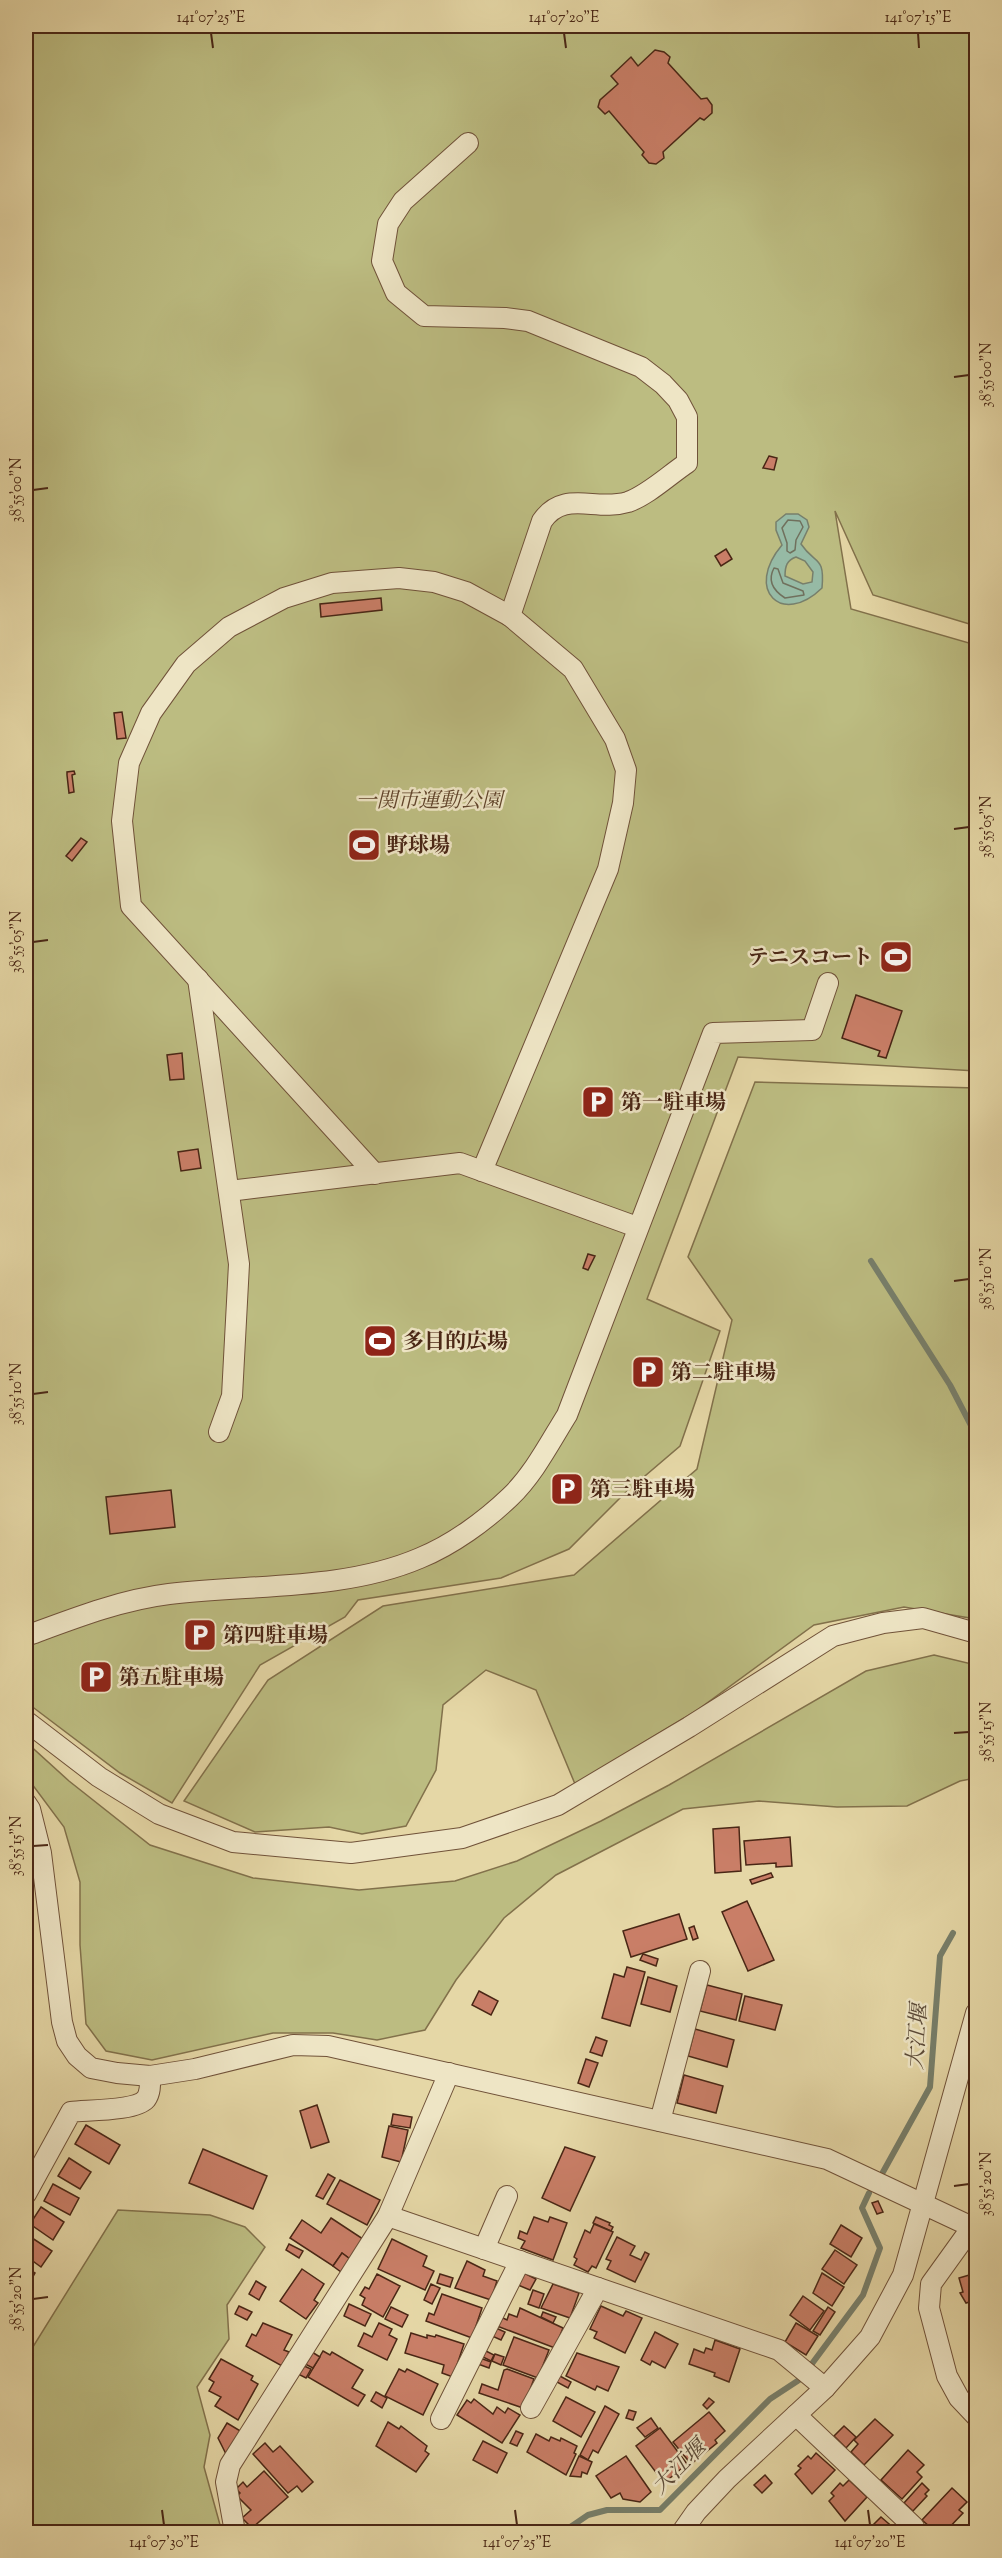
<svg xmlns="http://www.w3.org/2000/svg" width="1002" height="2558" font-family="'Sorts Mill Goudy','Noto Serif JP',serif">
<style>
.green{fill:#bcbc81;stroke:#82714b;stroke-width:1.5}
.water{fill:#96baa5;stroke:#777f6b;stroke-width:1.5;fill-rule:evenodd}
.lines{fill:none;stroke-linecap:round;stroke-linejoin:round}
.shore{stroke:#70705d;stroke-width:1.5}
.stream{stroke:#777f6b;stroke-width:6}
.building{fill:#c97e67;stroke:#492615;stroke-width:1.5}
.minor-casing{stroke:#705239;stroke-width:22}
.minor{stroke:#eee5c5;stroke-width:20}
.ticks{fill:none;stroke:#492615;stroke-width:2}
.labels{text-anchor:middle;stroke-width:5;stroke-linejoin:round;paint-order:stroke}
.park-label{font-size:21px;font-style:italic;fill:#60442b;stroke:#eee5c5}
.poi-label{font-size:21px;font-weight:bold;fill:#492615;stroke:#eee5c5;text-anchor:start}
.water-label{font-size:22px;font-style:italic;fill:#5c4b39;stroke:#eee5c5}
.neatline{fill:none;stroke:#492615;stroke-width:2}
.ticks-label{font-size:15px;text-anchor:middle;fill:#492615}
</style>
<rect width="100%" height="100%" fill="#e5d7a6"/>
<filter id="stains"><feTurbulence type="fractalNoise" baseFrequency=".00333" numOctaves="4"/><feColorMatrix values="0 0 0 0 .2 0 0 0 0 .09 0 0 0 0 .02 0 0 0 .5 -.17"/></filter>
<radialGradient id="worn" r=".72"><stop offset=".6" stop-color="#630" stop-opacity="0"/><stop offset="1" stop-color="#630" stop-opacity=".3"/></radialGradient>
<g class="green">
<path d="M26,26h950v600l-103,-31 -38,-84 16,98 125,36v426l-238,-14 -91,242 73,32 -40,115 -55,47 -56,56 -68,29 -143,22 -13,17 -85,48 -88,138 -52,-30 -94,-71z"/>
<path d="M755,1082l221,6v531l-72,-12 -90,18 -118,86 -121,73 -39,-94 -50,-20 -43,35 -7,65 -30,56 -44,8 -33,-7 -74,5 -71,-31 84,-121 115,-74 191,-31 123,-106 35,-149 -44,-63z"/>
<path d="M934,1655l42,10v113l-16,3 -53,25 -70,1 -78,-6 -76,8 -127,66 -52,43 -48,62 -31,50 -48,10 -44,-7h-60l-121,27 -46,-9 -20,-27 -6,-79v-63l-16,-55 -38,-51v-34l43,39 81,64 103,33 106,12 96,-9 62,-20 84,-40 68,-36 197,-114z"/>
<path d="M118,2210l92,5 35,12 20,20 -38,58 2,34 -32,48 13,48 -6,32 18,65h-196v-174z"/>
</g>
<path class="water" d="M786,514h12l9,6 2,7 -8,17c14,21 24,11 21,44 -40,39 -78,2 -40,-43l-6,-15v-8zM796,557l9,4 8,11 -1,10 -9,2 -18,-8c0,-10 2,-16 11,-19z"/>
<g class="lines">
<g class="shore">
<path d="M788,520l12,1 3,6 -7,13 -1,10 -5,3 -3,-2v-8l-5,-15z"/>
<path d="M774,568l4,1 5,14 20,8 1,4 -19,3c-11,-7 -18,-17 -11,-30z"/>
</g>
<g class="stream">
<path d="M871,1261l79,124 26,50"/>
<path d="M883,2172l47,-85 10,-131 13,-23"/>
<path d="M811,2365l52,-70 17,-47 -18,-40 7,-15"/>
<path d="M563,2532l25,-17 19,-5h53l110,-111 29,-19"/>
</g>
</g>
<g class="building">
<path d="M655,50l9,2 6,5 -2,6 33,36 6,-1 5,7v8l-8,7 -4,-2 -37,34 1,6 -8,6 -7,-1 -7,-8 2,-3 -35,-41 -4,3 -7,-7 2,-7 18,-16 -7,-8 20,-19 7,9z"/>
<path d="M769,456l8,2 -3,12 -11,-2z"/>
<path d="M726,549l6,10 -11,7 -6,-10z"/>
<path d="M381,598l1,12 -61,7 -1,-13z"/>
<path d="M122,712l4,26 -9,1 -3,-26z"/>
<path d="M74,771l1,3 -3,1 2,17 -5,1 -2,-18v-3z"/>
<path d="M81,838l6,4 -15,19 -6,-5z"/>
<path d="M856,995l46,16 -16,47 -8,-2 2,-5 -38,-13z"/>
<path d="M182,1053l2,26 -14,1 -3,-25z"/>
<path d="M198,1149l3,19 -20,3 -3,-19z"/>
<path d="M588,1254l7,2 -7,14 -5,-2z"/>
<path d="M171,1490l4,37 -65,7 -4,-37z"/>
<path d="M739,1827l2,44 -26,2 -2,-44z"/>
<path d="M790,1837l2,29 -16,1v-4l-30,2 -2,-24z"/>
<path d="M771,1873l2,4 -21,7 -2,-4z"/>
<path d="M747,1901l27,59 -26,11 -26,-59z"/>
<path d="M679,1914l8,25 -56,18 -8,-26z"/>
<path d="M694,1926l4,12 -5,2 -4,-12z"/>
<path d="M643,1954l15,5 -2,7 -16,-6z"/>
<path d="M627,1967l18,5 -15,54 -28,-8 12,-44 10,3z"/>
<path d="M648,1977l29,9 -7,26 -29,-8z"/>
<path d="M707,1985l35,9 -6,26 -36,-9z"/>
<path d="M479,1991l19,10 -7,14 -19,-10z"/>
<path d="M745,1996l37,9 -7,25 -36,-9z"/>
<path d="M695,2029l39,11 -7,27 -39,-11z"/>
<path d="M596,2037l11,4 -5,15 -12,-4z"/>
<path d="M586,2059l12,4 -9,24 -11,-4z"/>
<path d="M684,2075l39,11 -7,27 -39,-10z"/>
<path d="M317,2105l12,37 -18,6 -11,-37z"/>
<path d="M393,2114l19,3 -2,11 -19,-3z"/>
<path d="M86,2125l34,20 -11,19 -34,-20z"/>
<path d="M389,2126l19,4 -7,32 -19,-5z"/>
<path d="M565,2147l30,10 -25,54 -28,-13z"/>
<path d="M203,2149l64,27 -14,33 -64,-26z"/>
<path d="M69,2158l22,14 -11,17 -22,-13z"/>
<path d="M328,2174l7,4 -12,21 -7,-3z"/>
<path d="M340,2180l40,20 -13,25 -40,-21z"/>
<path d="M53,2184l26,14 -9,17 -26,-14z"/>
<path d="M878,2201l5,11 -6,2 -5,-11z"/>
<path d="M41,2207l23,15 -11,18 -23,-16z"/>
<path d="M534,2217l14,5 2,-5 17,6 -14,37 -32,-12 4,-7 -7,-3 2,-7 7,3z"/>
<path d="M596,2217l14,6 -1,2 4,2 -2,4 -18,-8z"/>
<path d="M331,2218l32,21 -13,20 -8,-6 -9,13 -43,-28 12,-18 19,13z"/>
<path d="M594,2224l19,8 -17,36 -4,-2 -4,6 -14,-7 3,-6 -3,-2 11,-27 5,3z"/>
<path d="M841,2225l21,13 -11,19 -21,-13z"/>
<path d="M26,2234l26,17 -11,16 -15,-11z"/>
<path d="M617,2237l18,9 -5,9 11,5 4,-8 4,2 -14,28 -28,-13 4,-8 -5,-2z"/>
<path d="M392,2239l35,17 -4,10 11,5 -9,19 -47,-21z"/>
<path d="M289,2244l14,7 -4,7 -13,-8z"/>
<path d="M835,2250l22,15 -13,19 -22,-15z"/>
<path d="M342,2253l8,6 -9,13 -8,-6z"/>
<path d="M467,2261l18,9 -2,6 14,5 -6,19 -36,-12z"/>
<path d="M26,2267l9,6 -9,16z"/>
<path d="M302,2269l22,15 -10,16 4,3 -12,16 -26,-18z"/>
<path d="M524,2273l12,6 -6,11 -12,-5z"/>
<path d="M822,2273l22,14 -12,19 -19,-13z"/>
<path d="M976,2273v27l-10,3 -6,-10 3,-1 -4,-14z"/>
<path d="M377,2274l23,12 -17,31 -21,-12 3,-7 -5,-3 5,-8 4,2z"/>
<path d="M440,2274l13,4 -3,9 -13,-4z"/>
<path d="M256,2281l10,6 -7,13 -10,-6z"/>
<path d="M431,2284l9,4 -8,16 -8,-4z"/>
<path d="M553,2284l26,9 -9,25 -29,-10z"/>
<path d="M533,2290l11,4 -5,14 -11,-4z"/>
<path d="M442,2294l40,14 -10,30 -46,-17 3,-8 5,2z"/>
<path d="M803,2296l21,15 -14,19 -20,-15z"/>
<path d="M349,2304l22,10 -6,12 -21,-10z"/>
<path d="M239,2306l13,6 -5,8 -12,-6z"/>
<path d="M601,2306l22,10 3,-5 16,7 -17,35 -31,-15 3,-6 -7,-3z"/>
<path d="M391,2307l17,8 -6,12 -17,-8z"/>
<path d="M828,2307l7,5 -15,23 -7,-4z"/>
<path d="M520,2308l43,20 -8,20 -58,-22 4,-9 6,3 2,-6 8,3z"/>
<path d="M543,2312l13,5 -3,6 -12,-6z"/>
<path d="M263,2323l29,12 -8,15 5,2 -7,14 -36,-20 6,-12 4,2z"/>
<path d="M379,2323l13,6 -3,6 8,4 -10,21 -29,-14 6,-13 8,4z"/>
<path d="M796,2323l22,13 -12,19 -21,-13z"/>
<path d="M496,2328l9,4 -4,8 -9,-4z"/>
<path d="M655,2332l23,12 -13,24 -13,-7 -2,4 -9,-5z"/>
<path d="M411,2333l16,5v-3l8,2 1,-2 28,9 -11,33 -11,-4 2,-8 -39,-12z"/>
<path d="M514,2337l35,13 -11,28 -35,-13z"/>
<path d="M715,2340l25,9 -11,33 -15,-6 1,-3 -26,-9 5,-15 10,4 2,-5 6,2z"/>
<path d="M484,2350l10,5 -3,6 -10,-5z"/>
<path d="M323,2351l7,4 2,-3 31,18 -11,18 13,7 -7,11 -50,-29z"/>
<path d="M312,2352l8,5 -7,11 -8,-4z"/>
<path d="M577,2353l42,14 -11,24 -11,-5 -2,4 -29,-14z"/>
<path d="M495,2354l9,3 -3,8 -9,-4z"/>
<path d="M480,2358l11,4 -2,6 -11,-4z"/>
<path d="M221,2359l32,17 -2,4 7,4 -20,36 -23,-14 6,-9 -12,-6 5,-9 -5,-3z"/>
<path d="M302,2365l9,4 -5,9 -8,-4z"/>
<path d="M399,2369l6,3 2,-3 31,15 -15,31 -38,-19z"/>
<path d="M507,2369l27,10 -11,29 -44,-15 3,-9 16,6 6,-20z"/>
<path d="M558,2375l13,7 -3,6 -13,-7z"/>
<path d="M376,2392l11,6 -5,10 -11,-7z"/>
<path d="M566,2397l29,15 -14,25 -28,-16z"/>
<path d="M709,2398l5,4 -7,7 -4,-4z"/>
<path d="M474,2399l19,15 4,-7 8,6 3,-5 12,7 -18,28 -45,-28 10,-15 4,3z"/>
<path d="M605,2406l14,8 -21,39 -5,-3 -5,10 -8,-5z"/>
<path d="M629,2410l7,2 -3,8 -7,-2z"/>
<path d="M709,2412l16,19 -10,9 2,3 -26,21 -18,-22z"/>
<path d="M651,2418l7,10 -13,9 -8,-9z"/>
<path d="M875,2419l18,16 -29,30 -13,-13 7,-8 -4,-4z"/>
<path d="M388,2422l11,7 2,-3 26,20 -2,5 4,3 -13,18 -40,-26z"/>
<path d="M227,2423l15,9 -15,24 -9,-18z"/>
<path d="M844,2426l12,11 -10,11 -12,-12z"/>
<path d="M660,2428l27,36 -23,19 -28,-37z"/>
<path d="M516,2431l7,3 -6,12 -7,-3z"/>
<path d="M536,2434l13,7 2,-4 9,4 1,-3 16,8 -3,7 2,1 -10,21 -39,-23z"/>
<path d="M483,2441l24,12 -10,20 -24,-13z"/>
<path d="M265,2443l8,9 7,-6 33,36 -11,10 -5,-6 -9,7 -35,-39z"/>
<path d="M908,2450l16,15 -7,7 5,5 -20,22 -21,-19z"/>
<path d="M816,2453l19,17 -23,24 -17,-20 6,-6 -3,-2 10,-10 3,3z"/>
<path d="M579,2456l13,6 -5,12 -5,-2 -1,5 -11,-1z"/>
<path d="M626,2456l25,36 -11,10 -17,-3 -3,-6 -9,5 -15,-22z"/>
<path d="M264,2471l24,26 -36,31 -10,-10 9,-8 -14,-14 3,-3 -4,-4 7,-7 4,5z"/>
<path d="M765,2475l7,8 -10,10 -8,-8z"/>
<path d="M849,2480l18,17 -22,24 -16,-20 5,-5 -3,-3 9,-10 3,3z"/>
<path d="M922,2483l7,7 -4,4 2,2 -14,15 -9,-8z"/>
<path d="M952,2488l15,14 -8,8 4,3 -18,19h-9l-14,-12z"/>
<path d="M881,2517l15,13 -3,2h-27z"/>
<path d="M612,2526l25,6h-27z"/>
</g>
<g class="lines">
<g class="minor-casing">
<g id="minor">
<path d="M468,143l-65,58 -15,23 -6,37 14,32 28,23 81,2 23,3 113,46 22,17 15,16 9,17v46c-18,12 -39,32 -59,39 -33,10 -64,-13 -86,19l-32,95"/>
<path d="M198,979l41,285 -7,132 -13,36"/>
<path d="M375,1174l-244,-268 -9,-85 7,-58 22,-50 35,-49 43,-37 55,-29 48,-15 67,-5 35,4 32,10 44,24 63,53 42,70 11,31 -3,33 -15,66 -126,302"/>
<path d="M229,1191l231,-28 177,64"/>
<path d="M26,1636c46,-17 94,-36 143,-42 82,-10 174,-3 251,-36 32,-13 65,-37 90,-61 24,-23 40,-55 57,-82l146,-382 99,-3 16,-47"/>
<path d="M26,1721l73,56 60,37 74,28 118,11 111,-15 96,-33 131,-78 144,-91 50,-13 40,-5 53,15"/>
<path d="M26,1803l4,6 11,44 21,169 5,19 10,15 14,12 26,5 33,3 45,-7 98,-24 35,1 499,113 145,68 -41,57 -2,24 18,68 12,22 17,18"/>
<path d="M660,2121l40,-150"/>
<path d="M26,2194l45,-82c16,-2 65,-1 75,-13 5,-7 4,-16 4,-23"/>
<path d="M388,2216l391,134 46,38"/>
<path d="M484,2249l23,-53"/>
<path d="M531,2408l67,-120"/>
<path d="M796,2415l118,112"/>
<path d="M441,2419l79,-158"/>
<path d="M235,2532l-9,-50 4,-17 158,-249 61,-143"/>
<path d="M682,2532l14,-20 31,-33 98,-91 45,-51 33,-62 73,-262"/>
</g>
</g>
<use href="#minor" class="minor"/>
</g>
<path class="ticks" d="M211,33l2,15M564,33l2,15M918,33l1,15M954,377l15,-2M33,490l15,-2M954,829l15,-2M33,942l15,-2M954,1281l15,-2M33,1394l15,-2M954,1733l15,-1M33,1846l15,-1M954,2186l15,-2M33,2299l15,-2M162,2510l2,15M515,2510l2,15M868,2510l2,15"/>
<defs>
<g id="stadium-square" transform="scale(1.725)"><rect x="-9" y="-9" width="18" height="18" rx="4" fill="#8f2418" stroke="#eee5c5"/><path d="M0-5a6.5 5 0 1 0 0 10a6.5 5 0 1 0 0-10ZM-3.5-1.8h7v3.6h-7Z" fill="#fff"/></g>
<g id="parking-square" transform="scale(1.725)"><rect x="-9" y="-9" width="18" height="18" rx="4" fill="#8f2418" stroke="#eee5c5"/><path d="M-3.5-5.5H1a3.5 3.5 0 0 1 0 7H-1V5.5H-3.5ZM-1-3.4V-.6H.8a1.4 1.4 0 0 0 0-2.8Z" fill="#fff"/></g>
</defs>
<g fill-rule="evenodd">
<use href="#stadium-square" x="364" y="845"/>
<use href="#stadium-square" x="896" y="957"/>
<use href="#parking-square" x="598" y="1102"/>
<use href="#stadium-square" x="380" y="1341"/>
<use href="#parking-square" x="648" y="1372"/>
<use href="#parking-square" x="567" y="1489"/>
<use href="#parking-square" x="200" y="1635"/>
<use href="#parking-square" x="96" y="1677"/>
</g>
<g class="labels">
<g class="park-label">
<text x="429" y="807">一関市運動公園</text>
</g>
<g class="poi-label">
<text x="387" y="852">野球場</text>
<text x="873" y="964" text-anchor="end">テニスコート</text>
<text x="621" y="1109">第一駐車場</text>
<text x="403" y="1348">多目的広場</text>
<text x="671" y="1379">第二駐車場</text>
<text x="590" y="1496">第三駐車場</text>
<text x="223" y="1642">第四駐車場</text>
<text x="119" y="1684">第五駐車場</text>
</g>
<g class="water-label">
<text transform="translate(916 2037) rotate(-86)" y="8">大江堰</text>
<text transform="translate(678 2466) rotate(-45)" y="8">大江堰</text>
</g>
</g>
<rect width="1002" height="2558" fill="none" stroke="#e5d7a6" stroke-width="66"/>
<rect x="33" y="33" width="936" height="2492" class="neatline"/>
<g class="ticks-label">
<text x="211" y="22">141°07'25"E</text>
<text x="564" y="22">141°07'20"E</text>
<text x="918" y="22">141°07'15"E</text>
<text transform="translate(986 375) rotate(-90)" y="5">38°55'00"N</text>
<text transform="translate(16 490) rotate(-90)" y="5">38°55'00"N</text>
<text transform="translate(986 827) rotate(-90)" y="5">38°55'05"N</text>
<text transform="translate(16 942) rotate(-90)" y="5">38°55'05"N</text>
<text transform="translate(986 1279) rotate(-90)" y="5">38°55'10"N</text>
<text transform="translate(16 1394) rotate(-90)" y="5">38°55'10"N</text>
<text transform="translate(986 1732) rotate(-90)" y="5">38°55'15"N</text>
<text transform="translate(16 1846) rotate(-90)" y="5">38°55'15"N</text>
<text transform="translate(986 2184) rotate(-90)" y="5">38°55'20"N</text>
<text transform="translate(16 2299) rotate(-90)" y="5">38°55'20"N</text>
<text x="164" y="2547">141°07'30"E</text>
<text x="517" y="2547">141°07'25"E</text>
<text x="870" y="2547">141°07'20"E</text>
</g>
<rect width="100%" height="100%" filter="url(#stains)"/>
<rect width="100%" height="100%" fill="url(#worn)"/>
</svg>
